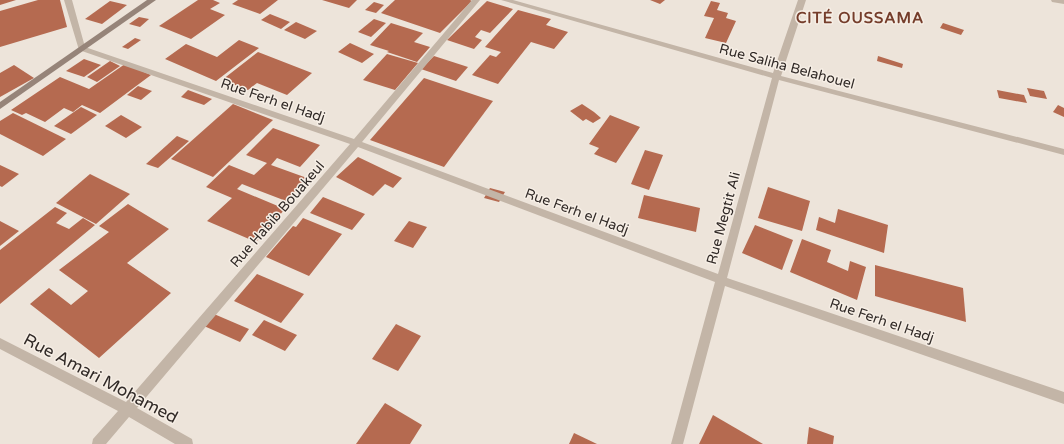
<svg xmlns="http://www.w3.org/2000/svg" width="1064" height="444" font-family="'Varela Round',sans-serif">
<style>
.building{fill:#b56a50}
.lines{fill:none;stroke-linecap:round;stroke-linejoin:round}
.street{fill:#c3b5a7;fill-rule:evenodd}
.secondary{fill:#968479;fill-rule:evenodd}
.labels{text-anchor:middle;stroke-width:3;stroke-linejoin:round;paint-order:stroke}
.street-label{font-size:14px;fill:#312a27;stroke:#f6eee5}
.far-district-label{font-size:15px;font-weight:bold;letter-spacing:1px;fill:#753d2b;stroke:#f6eee5}
.near-street-label{font-size:17px;fill:#312a27;stroke:#f6eee5}
</style>
<rect width="100%" height="100%" fill="#ede4da"/>
<g class="building">
<path d="M0,0h16l-16,5z"/>
<path d="M38,0h22l7,27 -67,20v-36z"/>
<path d="M198,0h15l7,3 -10,6 15,6 -34,24 -32,-13z"/>
<path d="M238,0h40l-18,14 -28,-10z"/>
<path d="M322,0h35l-8,8z"/>
<path d="M395,0h75l2,1 -32,32 -59,-20z"/>
<path d="M650,0h15l-5,4z"/>
<path d="M110,1l17,4 -25,19 -17,-5z"/>
<path d="M487,1l26,8 -23,24 -9,-3 -6,7 7,3 -8,9 -27,-9z"/>
<path d="M711,1l9,2 -3,7 11,3 -2,5 10,3 -10,22 -21,-5 9,-20 -10,-2z"/>
<path d="M374,2l10,3 -8,8 -11,-3z"/>
<path d="M518,10l33,9 -5,6 22,7 -14,17 -23,-7 -33,42 -26,-9 18,-20 6,2 5,-5 -16,-5z"/>
<path d="M270,14l20,8 -9,7 -20,-9z"/>
<path d="M139,17l10,2 -9,8 -11,-3z"/>
<path d="M374,19l12,4 -15,14 -13,-5z"/>
<path d="M296,22l21,9 -12,8 -21,-9z"/>
<path d="M391,23l32,10 -9,9 16,5 -13,15 -30,-10 2,-1 -19,-6z"/>
<path d="M943,23l21,7 -3,5 -21,-7z"/>
<path d="M135,38l6,2 -13,9 -6,-2z"/>
<path d="M239,40l20,8 -43,33 -51,-22 21,-15 31,13z"/>
<path d="M350,43l24,11 -12,9 -24,-11z"/>
<path d="M258,52l54,21 -25,22 -30,-12 -9,7 -26,-10z"/>
<path d="M387,54l31,9 -23,27 -32,-10z"/>
<path d="M434,56l34,11 -12,14 -35,-12z"/>
<path d="M878,56l25,8 -1,4 -25,-7z"/>
<path d="M84,59l17,6 -17,12 -18,-6z"/>
<path d="M110,61l10,5 -23,16 -10,-5z"/>
<path d="M125,64l26,11 -51,38 -18,-8 -9,7 -9,-4 -19,14 -19,-9 -4,2 -11,-5 49,-33 29,12z"/>
<path d="M14,65l20,13 -34,19v-24z"/>
<path d="M424,78l69,23 -49,66 -74,-27z"/>
<path d="M138,86l14,5 -11,9 -14,-5z"/>
<path d="M1027,88l17,3 3,8 -17,-3z"/>
<path d="M188,90l24,9 -8,6 -23,-8z"/>
<path d="M997,90l27,5 3,8 -28,-5z"/>
<path d="M233,104l40,16 -60,57 -42,-18z"/>
<path d="M582,104l12,8 7,6 -8,5 -7,-4 -3,2 -13,-10z"/>
<path d="M1058,105l6,3v9l-11,-5z"/>
<path d="M81,107l16,8 -26,19 -17,-8z"/>
<path d="M13,113l53,26 -23,17 -43,-22v-13z"/>
<path d="M121,115l21,12 -16,11 -21,-12z"/>
<path d="M610,115l30,12 -24,36 -22,-9 5,-6 -10,-4z"/>
<path d="M273,128l47,17 -20,22 -23,-9 -6,7 36,13 -21,23 -44,-17 -5,5 48,20 -29,33 -49,-21 25,-23 -26,-11 23,-22 25,10 13,-12 -21,-8z"/>
<path d="M177,136l12,5 -31,27 -12,-4z"/>
<path d="M645,150l18,5 -14,35 -18,-6z"/>
<path d="M358,157l44,21 -9,10 -8,-4 -12,12 -37,-19z"/>
<path d="M0,165l19,9 -17,13 -2,-1z"/>
<path d="M90,174l40,20 -34,30 -40,-21z"/>
<path d="M768,187l42,14 -8,30 -44,-13z"/>
<path d="M490,188l15,4 -6,10 -15,-4z"/>
<path d="M644,195l56,13 -4,24 -58,-14z"/>
<path d="M323,197l42,17 -13,16 -42,-17z"/>
<path d="M128,204l41,25 -42,34 44,30 -72,65 -69,-54 19,-16 22,17 17,-14 -29,-21 50,-38 -10,-6z"/>
<path d="M55,207l12,6 -11,10 13,6 14,-11 12,7 -95,79v-54z"/>
<path d="M838,209l50,16 -4,28 -68,-23 3,-13 16,6z"/>
<path d="M303,218l39,16 -33,42 -43,-19 27,-31 3,1z"/>
<path d="M0,221l19,10 -19,15z"/>
<path d="M409,221l18,6 -14,21 -19,-7z"/>
<path d="M755,225l38,15 -11,30 -40,-17z"/>
<path d="M802,239l29,11 -4,12 21,9 2,-10 16,6 -9,33 -67,-28z"/>
<path d="M875,265l88,23 3,34 -91,-26z"/>
<path d="M257,274l47,20 -23,29 -47,-22z"/>
<path d="M214,314l35,15 -9,13 -36,-16z"/>
<path d="M264,320l33,15 -12,16 -33,-16z"/>
<path d="M396,324l25,12 -23,35 -26,-12z"/>
<path d="M385,403l37,22 -12,19h-54z"/>
<path d="M713,415l50,29h-64z"/>
<path d="M809,427l25,9 -1,8h-26z"/>
<path d="M574,433l23,11h-28z"/>
</g>
<g class="lines">
<g class="street">
<path d="M64,0h8l13,47 269,92 118,-139h8l-118,142 356,132 54,-196 -271,-78h12l260,73 25,-73h8l-25,76 283,73v6l-285,-75 -52,198 337,114v12l-339,-118 -42,158h-12l44,-162 -357,-135 -221,261 55,31 1,5h-18l-46,-27 -23,27h-14l1,-5 25,-28 -118,-62v-11l126,64 224,-258 -271,-94z"/>
<path d="M1051,0h13v4l-12,-2z"/>
</g>
<path class="secondary" d="M147,0h9l-156,109v-7z"/>
</g>
<g class="labels">
<g class="street-label">
<text transform="translate(787 66) rotate(15)" y="5">Rue Saliha Belahouel</text>
<text transform="translate(273 100) rotate(19)" y="5">Rue Ferh el Hadj</text>
<text transform="translate(577 211) rotate(20)" y="5">Rue Ferh el Hadj</text>
<text transform="translate(277 214) rotate(-49)" y="5">Rue Habib Bouakeul</text>
<text transform="translate(723 218) rotate(-75)" y="5">Rue Megtit Ali</text>
<text transform="translate(882 320) rotate(19)" y="5">Rue Ferh el Hadj</text>
</g>
<g class="far-district-label">
<text x="860" y="23">CITÉ OUSSAMA</text>
</g>
<g class="near-street-label">
<text transform="translate(101 378) rotate(28)" y="6">Rue Amari Mohamed</text>
</g>
</g>
</svg>
